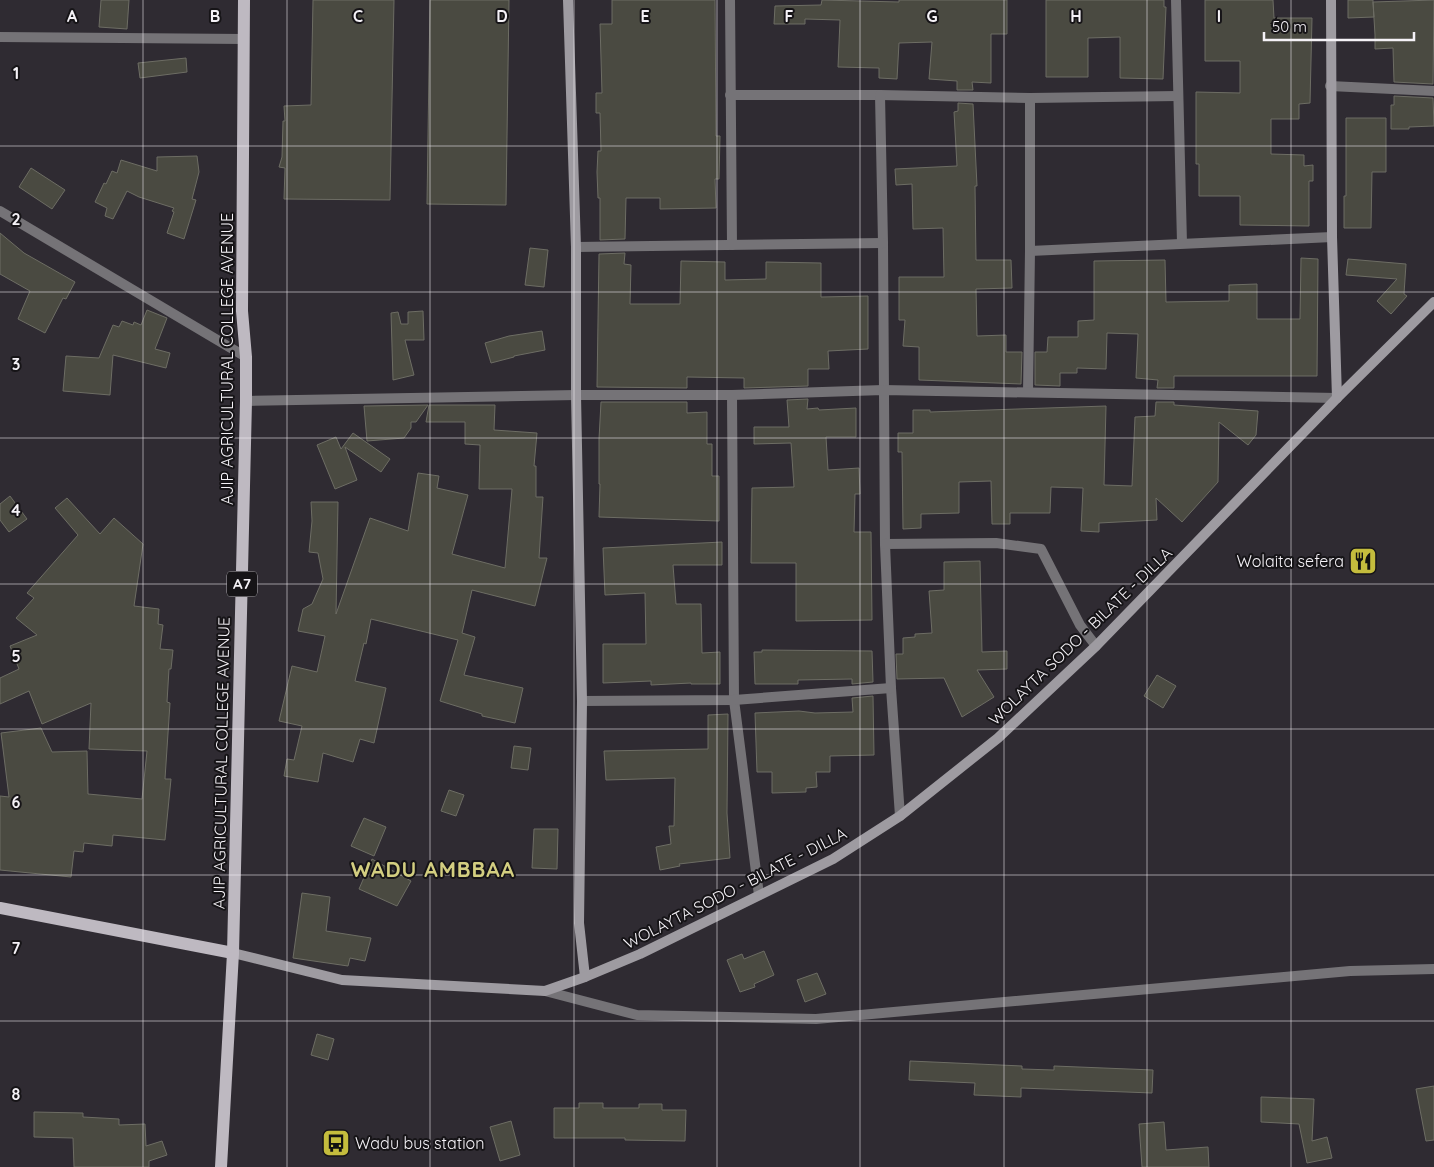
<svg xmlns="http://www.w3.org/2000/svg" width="1434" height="1167" font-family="Quicksand,sans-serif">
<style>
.building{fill:#4a4a41;stroke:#6d6d64}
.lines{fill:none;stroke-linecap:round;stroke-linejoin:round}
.minor{stroke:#757377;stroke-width:10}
.secondary{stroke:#9e9ba1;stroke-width:10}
.primary{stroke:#beb9c1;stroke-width:12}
.grid{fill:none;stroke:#f5f2f7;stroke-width:1;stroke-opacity:0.55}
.labels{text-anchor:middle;stroke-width:4;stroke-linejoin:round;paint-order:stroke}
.shield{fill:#161417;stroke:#b2afb4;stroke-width:1}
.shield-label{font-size:15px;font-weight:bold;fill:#f5f2f7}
.street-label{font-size:16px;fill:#f5f2f7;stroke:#161417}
.poi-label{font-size:16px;fill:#f5f2f7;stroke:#161417;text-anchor:end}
.district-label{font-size:21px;font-weight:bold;letter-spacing:1px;fill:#d3ce80;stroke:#161417}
.grid-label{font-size:16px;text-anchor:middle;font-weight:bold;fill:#f5f2f7;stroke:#161417;stroke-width:4;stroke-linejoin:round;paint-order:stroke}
</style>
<rect width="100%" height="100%" fill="#2f2b32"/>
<g class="building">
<path d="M101,0h28l-2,29 -28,-2z"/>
<path d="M313,0h81l-4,200 -106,-1 1,-31 -6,-1 3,-10 1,-36h2l-1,-15 27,-1z"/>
<path d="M430,0h79l-3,205 -79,-1z"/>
<path d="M612,0h103l1,136h4l-1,43h-4l1,29 -56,1v-11h-34l-1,41 -25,1v-42h-2l-1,-26 1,-21h3l-1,-38h-4v-20h6l-2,-69h12z"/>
<path d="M822,0l77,2v-2h108v34h-16v49l-19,-1 1,8h-16v-9l-28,-2 3,-37 -33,1 -2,36 -18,-1v-10l-41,-1 2,-47 -35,-1v5h-31l1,-18 46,-1z"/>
<path d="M1046,0h118v7h2l-3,72 -43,-1v-41l-32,1v39h-42z"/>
<path d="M1205,0h68l1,18h38l-2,85 -11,1v15h-28v35l33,1v11l9,-1v16h-4v45l-69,-1v-29h-41v-32h-3v-72l44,1v-32h-35z"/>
<path d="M1348,0h25v2l61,-2 -1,84 -39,-2 -1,-34 -18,1v-14l-2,-33 1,15 -26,1z"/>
<path d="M186,58l1,14 -47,6 -2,-15z"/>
<path d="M1394,96l39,2 1,28 -25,1v2h-18v-24h3z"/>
<path d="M958,103l15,1 4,82h-2l1,74h35l1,28 -36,1 1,47 29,-1v17h16l-1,32 -102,-4v-33l-16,-1 2,-26h-6v-43h45l-1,-49 -30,1 -1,-45 -16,1 -1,-16 62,-3 -3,-54 4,-1z"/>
<path d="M1346,118h40v54h-14l-1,56h-27v-32h2z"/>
<path d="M197,156l2,16 -7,27 4,1 -12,39 -17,-6 7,-21 -2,-1 2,-3 -35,-11 -12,-6 -14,28 -8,-3 2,-8 -12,-6 9,-19 2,1 6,-13 5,2 4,-13 36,11v-14z"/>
<path d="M31,168l34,22 -13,19 -33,-22z"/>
<path d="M0,233l24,20 51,29 -9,17 -3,-1 -18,35 -27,-14 12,-28 -30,-17z"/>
<path d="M530,248l18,2 -4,37 -19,-2z"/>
<path d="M625,253l-1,11 7,1 -1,39h50l1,-43 44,1v18l41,-1v-17l55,1v34l47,-1v53l-40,2 1,18h-21v17l-64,2v-10l-57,-1v11l-90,-1 2,-133z"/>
<path d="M1301,258l17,1 -1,117h-143v12h-17l1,-8 -22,-2 2,-44 -31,-1 -1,36 -29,-1v5h-17v13l-25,-1v-33h12l1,-15h30v-16l16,-1v-59l71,-1 1,42 63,-1v-16l28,-1v35h43z"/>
<path d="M1348,259l58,5 -2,30 3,2 -16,18 -14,-13 20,-22 -51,-4z"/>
<path d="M147,310l20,8 -12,31 15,4 -4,15 -53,-13 -3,40 -47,-4 3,-35 33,2 14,-33 6,2 3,-6 11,4 1,-3 7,3z"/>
<path d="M423,311l1,29h-19l9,35 -21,5 -2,-67 7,-1 3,12h7v-12z"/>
<path d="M542,331l3,19 -31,6v1l-23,6 -6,-20 24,-7z"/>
<path d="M808,399l-1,10 11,-1 1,2 37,-2v29h-30l2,33 31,-2 1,26h-5l-1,38h17l1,88 -76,1v-58h-45l1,-75 42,-1 -3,-44 -37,1v-17h35l-2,-27z"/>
<path d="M601,402h86v11l20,-1v32h5v32h7v45l-120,-4 1,-33h-1v-45z"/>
<path d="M1156,402h18v3l84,6 -2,24 -8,10 -29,-23 -1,60 -36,40 -26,-24 1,22 -58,3v9l-18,-1 2,-43 -32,-1 -1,26h-40v11h-18l-1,-43 -32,1v31l-38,1v14l-18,1 -1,-77h-4v-19h15v-23h17v2l176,-6 -2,79 28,1 3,-69 20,-1z"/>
<path d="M428,405l-12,17h-5v6l-7,10 -37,3 -3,-35z"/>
<path d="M429,405h66l-1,25 43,3 -3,33h2v31h7l-4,61h8l-12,48 -63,-16 -10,43 13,4 -11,38 59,13 -8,35 -33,-7v-2l-42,-13 18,-61 -87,-21 -5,25 -2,-1 -9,38 31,7 -12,55 -14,-4 -7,23 -30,-9 -5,29 -34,-6 3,-17 7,1 8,-34 -23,-5 13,-55 25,6 8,-36 -27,-5 5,-22 9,-5 11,-25 -5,-26 -9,-1 3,-31 -1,-19h27l-2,112 34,-96 38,13 10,-58 21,3 -2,12 31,7 -16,59 53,14 7,-79h-33l1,-44 -15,-1v-22h-39z"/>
<path d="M353,433l37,26 -9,13 -36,-25 12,33 -22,9 -18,-44 19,-8 5,12z"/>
<path d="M10,496l17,23 -18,13 -9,-12v-16z"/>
<path d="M67,498l33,36 14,-16 29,26 -9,62 25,3 -1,15 5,1 -3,24 13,1 -2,19h-2l-2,33 3,1 -5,76h6l-6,61 -52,-5 -1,11 -28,-3 -1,9 -9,-1 -3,26 -71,-7v-74l9,1 -8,-64 40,-5 11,24 35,-1 1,43 54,5 5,-48 -58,-2 2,-46 -49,21 -13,-33 -29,13v-26l19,-9 -9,-23 27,-11 -21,-17 18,-20 -7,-5 51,-58 -23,-27z"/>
<path d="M722,542v23h-49l3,39h25l1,49 18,-1v32h-29v-1l-40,2v-4l-48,2v-39h43l-1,-51 -40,2 -2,-47z"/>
<path d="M980,561l2,91 25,-1v18l-30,1 17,27 -32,20 -18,-39 -47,1 -1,-25h7v-16l12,-1v-3l17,-1 -3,-42 15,-1v-28z"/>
<path d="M762,650l110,1 1,31 -21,2v-5l-54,1v4h-43l-1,-32h8z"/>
<path d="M1157,675l19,11 -13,22 -19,-12z"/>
<path d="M873,696l1,59 -44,1v16h-14l1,15 -11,1v4l-34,1v-21h-15l-2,-59 44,-2 16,2 38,-1 -1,-14z"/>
<path d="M728,714l-1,99 3,45 -51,6 1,2 -20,4 -4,-23 15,-3 -2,-18h5l1,-48 -69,2 -2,-29 104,-2v-34z"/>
<path d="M514,746l17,2 -3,22 -17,-2z"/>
<path d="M449,790l15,5 -8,21 -15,-5z"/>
<path d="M364,818l22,9 -12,29 -23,-10z"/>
<path d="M534,829h24l-1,40 -25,-1z"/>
<path d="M372,859l39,22 -14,25 -38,-17z"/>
<path d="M302,893l28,4 -4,34 45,7 -6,23 -15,-3 -2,8 -55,-8z"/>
<path d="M764,951l10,24 -20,9 1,3 -15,5 -13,-32 15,-6 2,5z"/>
<path d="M817,973l9,21 -21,8 -8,-22z"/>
<path d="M317,1034l17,5 -6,21 -17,-5z"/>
<path d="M910,1061l112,5v3l32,1v-4l99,4 -1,23 -131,-5v9l-47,-2 1,-12 -66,-3z"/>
<path d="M1434,1086v54l-8,1 -10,-52z"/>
<path d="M1261,1097l53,2 -2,42 15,-4 5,21 -25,5 -8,-39 -38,-2z"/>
<path d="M579,1103h24v5h36v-4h23v6h24l-1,31 -60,-1v-2h-71v-30h25z"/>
<path d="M34,1112l49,1v4l36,2v6l26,-1 1,22 16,-5 5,14 -18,6v6h-75l-1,-29 -39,-1z"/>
<path d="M511,1121l9,34 -20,6 -10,-34z"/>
<path d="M1164,1122l2,28 42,-3 1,20h-67l-3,-43z"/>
</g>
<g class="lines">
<g class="minor">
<path d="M730,0l2,245"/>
<path d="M1176,0l6,243"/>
<path d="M0,37l244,2"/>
<path d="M1330,86l104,5"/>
<path d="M730,95h150l150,3 148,-2"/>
<path d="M880,95l3,148 2,301 6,144 9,128"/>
<path d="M0,211l246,146"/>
<path d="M576,247l307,-4"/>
<path d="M1030,251l302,-14"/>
<path d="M1028,392l2,-141v-153"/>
<path d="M732,395l2,305 25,195"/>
<path d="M246,401l330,-6h156l151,-5 454,8"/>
<path d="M885,544l111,-1 45,6 39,76 16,21"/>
<path d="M582,701l152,-1 157,-12"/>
<path d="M545,991l92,24 179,4 534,-48 84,-2"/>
</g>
<g class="secondary">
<path d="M568,0l8,247v148l6,306 -3,222 6,54"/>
<path d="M1331,0l1,237 5,161"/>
<path d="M233,953l109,27 203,11 40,-14 55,-23 193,-95 67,-43 98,-78 98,-92 241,-248 97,-96"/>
</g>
<g class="primary">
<path d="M0,908l233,45"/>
<path d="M221,1167l12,-214 13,-552v-44l-4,-46 2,-311"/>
</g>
</g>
<path class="grid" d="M143,0v1167M287,0v1167M430,0v1167M574,0v1167M717,0v1167M860,0v1167M1004,0v1167M1147,0v1167M1291,0v1167M0,146h1434M0,292h1434M0,438h1434M0,584h1434M0,729h1434M0,875h1434M0,1021h1434"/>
<defs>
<g id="restaurant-square" transform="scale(1.4375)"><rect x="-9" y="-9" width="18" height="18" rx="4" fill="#c4bc3d" stroke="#161417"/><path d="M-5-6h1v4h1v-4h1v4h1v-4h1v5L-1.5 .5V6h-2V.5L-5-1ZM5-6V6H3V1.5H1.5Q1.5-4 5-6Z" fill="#111"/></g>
<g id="bus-square" transform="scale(1.4375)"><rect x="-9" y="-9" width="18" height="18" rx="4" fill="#c4bc3d" stroke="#161417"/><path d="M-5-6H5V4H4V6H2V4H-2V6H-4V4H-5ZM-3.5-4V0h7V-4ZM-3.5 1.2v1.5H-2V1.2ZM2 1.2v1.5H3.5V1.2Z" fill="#111"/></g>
</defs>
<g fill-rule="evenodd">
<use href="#restaurant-square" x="1363" y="561"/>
<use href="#bus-square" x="336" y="1143"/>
</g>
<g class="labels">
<rect class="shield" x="227" y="571.5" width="30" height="25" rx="4"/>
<g class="shield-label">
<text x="242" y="589">A7</text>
</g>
<g class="street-label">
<text transform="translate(227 359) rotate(-90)" y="6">AJIP AGRICULTURAL COLLEGE AVENUE</text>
<text transform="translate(1080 636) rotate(-44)" y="6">WOLAYTA SODO - BILATE - DILLA</text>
<text transform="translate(221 763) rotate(-89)" y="6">AJIP AGRICULTURAL COLLEGE AVENUE</text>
<text transform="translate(735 888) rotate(-27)" y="6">WOLAYTA SODO - BILATE - DILLA</text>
</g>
<g class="poi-label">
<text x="1344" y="567">Wolaita sefera</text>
<text x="355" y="1149" text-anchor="start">Wadu bus station</text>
</g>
<g class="district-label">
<text x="433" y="877">WADU AMBBAA</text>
</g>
</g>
<g class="grid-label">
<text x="72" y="22">A</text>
<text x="215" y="22">B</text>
<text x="358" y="22">C</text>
<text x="502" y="22">D</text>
<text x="645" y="22">E</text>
<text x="789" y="22">F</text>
<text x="932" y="22">G</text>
<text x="1076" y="22">H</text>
<text x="1219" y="22">I</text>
<text x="16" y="79">1</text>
<text x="16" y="225">2</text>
<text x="16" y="370">3</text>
<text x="16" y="516">4</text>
<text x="16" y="662">5</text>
<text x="16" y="808">6</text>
<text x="16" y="954">7</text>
<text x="16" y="1100">8</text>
</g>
<path d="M1264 32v8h150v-8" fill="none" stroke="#f5f2f7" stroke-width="2.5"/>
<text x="1272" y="32" font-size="15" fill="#f5f2f7" stroke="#161417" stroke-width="4" paint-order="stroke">50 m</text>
</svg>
